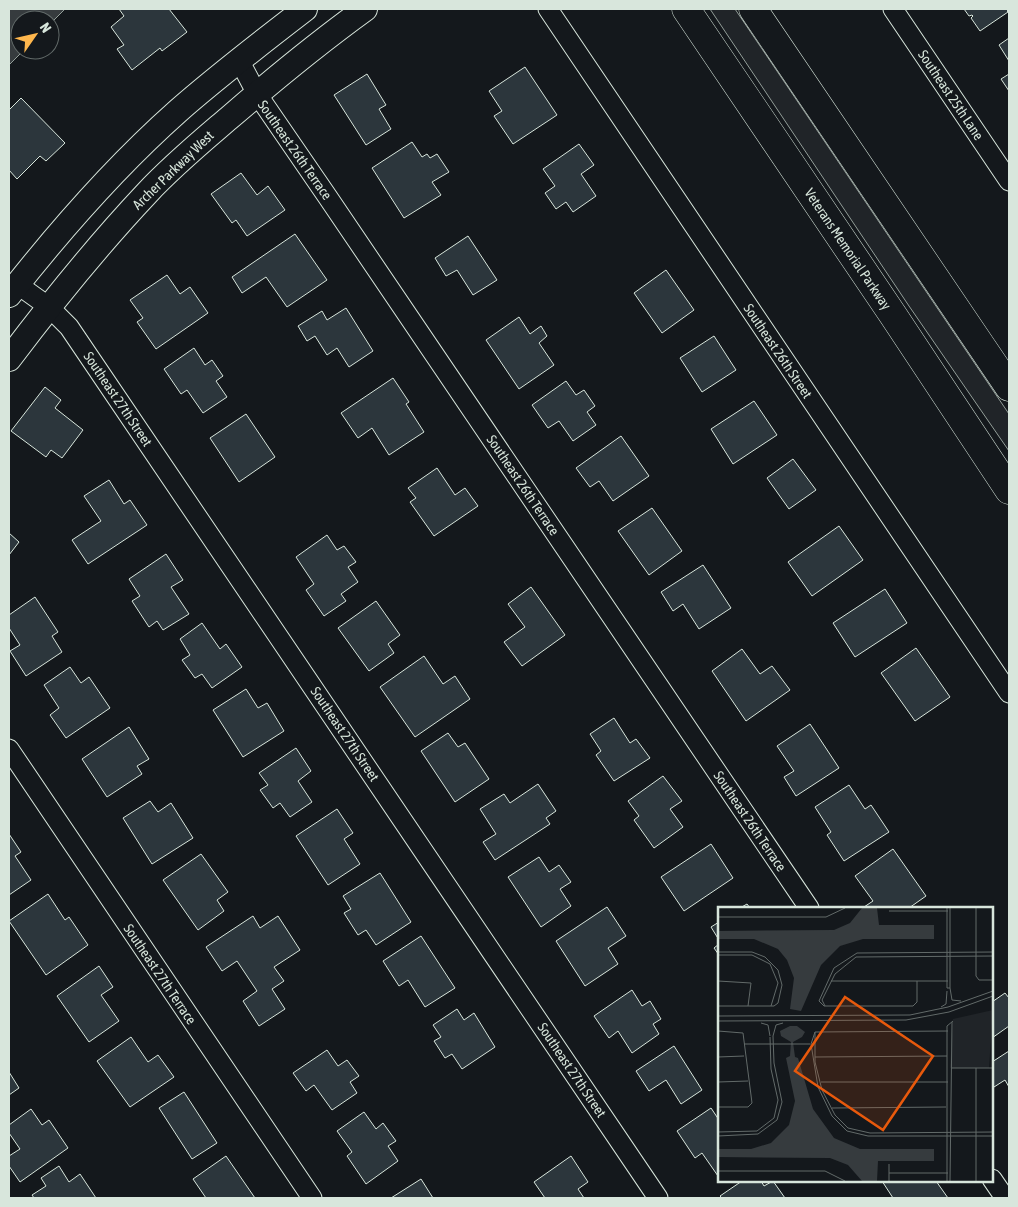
<svg xmlns="http://www.w3.org/2000/svg" width="1018" height="1207" font-family="'Asap Condensed',sans-serif">
<style>
.green{fill:#202428;stroke:#939e99}
.water{fill:#363b3e;stroke:#939e99}
.building{fill:#2c363c;stroke:#d8e6dc}
.lines{fill:none;stroke-linecap:round;stroke-linejoin:round}
.minor-casing{stroke:#d8e6dc;stroke-width:21}
.tertiary-casing{stroke:#d8e6dc;stroke-width:26}
.trunk-casing{stroke:#d8e6dc;stroke-width:29}
.minor{stroke:#14181c;stroke-width:19}
.tertiary{stroke:#14181c;stroke-width:24}
.trunk{stroke:#14181c;stroke-width:28}
.labels{text-anchor:middle;stroke-width:4;stroke-linejoin:round;paint-order:stroke}
.street-label{font-size:14px;fill:#d8e6dc;stroke:#14181c}
.inset-road{fill:none;stroke:#626a69;stroke-width:1}
.view{fill:#e8590c;fill-opacity:0.15;stroke:#e8590c;stroke-width:2.5}
.inset-edge{fill:none;stroke:#d8e6dc;stroke-width:2.5}
</style>
<rect width="100%" height="100%" fill="#14181c"/>
<path class="green" d="M710,9h25l274,405v37l-100,-145z"/>
<path class="water" d="M9,9h56l-15,15v-4h-30v30h4l-15,15z"/>
<g class="building">
<path d="M119,9h50l18,23 -25,19 -2,-3 -28,22 -15,-21 7,-4 -13,-18 13,-11z"/>
<path d="M964,9h45l-2,2 1,1 -28,19 -9,-13 2,-2 -1,-1 -3,1z"/>
<path d="M1009,38v23l-10,-16z"/>
<path d="M525,67l32,48 -44,29 -19,-28 8,-5 -13,-20z"/>
<path d="M367,74l19,31 -7,4 12,20 -25,16 -32,-50z"/>
<path d="M1009,74v17l-8,-12z"/>
<path d="M21,98l44,45 -19,18 -6,-5 -23,23 -8,-9v-60z"/>
<path d="M412,142l10,15 5,-3 3,4 7,-4 12,18 -17,10 9,13 -37,23 -32,-50z"/>
<path d="M579,144l15,21 -13,9 15,22 -23,16 -7,-10 -10,7 -11,-16 10,-7 -12,-17z"/>
<path d="M241,173l16,22 11,-9 17,24 -38,26 -11,-16 -4,3 -21,-29z"/>
<path d="M295,234l32,46 -40,27 -21,-30 -24,16 -10,-16z"/>
<path d="M468,236l29,44 -24,15 -16,-25 -11,6 -11,-18z"/>
<path d="M666,270l28,40 -32,23 -28,-40z"/>
<path d="M167,275l13,19 10,-7 18,26 -52,36 -19,-27 6,-4 -13,-18z"/>
<path d="M346,308l27,43 -24,16 -12,-19 -10,7 -12,-19 -8,5 -9,-15 24,-15 5,9z"/>
<path d="M519,317l11,17 11,-8 6,10 -8,7 15,22 -35,24 -33,-49z"/>
<path d="M714,336l22,34 -34,22 -22,-34z"/>
<path d="M194,348l11,17 7,-5 11,16 -7,5 11,16 -24,16 -16,-23 -6,4 -17,-25z"/>
<path d="M393,378l16,24 -3,2 18,28 -35,23 -17,-27 -14,10 -17,-25z"/>
<path d="M566,381l10,14 8,-5 11,16 -8,6 9,13 -23,16 -14,-20 -11,7 -16,-23z"/>
<path d="M45,387l16,13 -6,8 28,22 -21,28 -11,-8 -5,7 -35,-26z"/>
<path d="M754,401l23,34 -44,29 -22,-35z"/>
<path d="M246,414l29,43 -36,25 -29,-44z"/>
<path d="M621,436l28,40 -36,25 -14,-20 -9,6 -14,-19z"/>
<path d="M793,459l23,31 -27,19 -22,-31z"/>
<path d="M437,468l18,27 10,-7 13,18 -44,30 -24,-34 6,-4 -8,-10z"/>
<path d="M109,480l15,24 6,-4 17,25 -59,39 -16,-24 29,-19 -17,-25z"/>
<path d="M652,508l30,43 -33,24 -31,-44z"/>
<path d="M839,526l24,34 -51,36 -24,-34z"/>
<path d="M9,533l10,9 -10,13z"/>
<path d="M327,535l10,15 7,-4 12,16 -8,5 10,15 -17,12 5,7 -22,15 -18,-26 8,-6 -18,-27z"/>
<path d="M166,554l17,26 -12,7 18,27 -26,16 -6,-9 -8,6 -17,-26 8,-5 -11,-17z"/>
<path d="M703,565l28,43 -32,21 -16,-25 -10,7 -12,-19z"/>
<path d="M531,587l34,48 -43,31 -18,-24 21,-15 -17,-23z"/>
<path d="M885,589l22,34 -52,34 -22,-34z"/>
<path d="M35,597l23,35 -6,4 10,16 -36,24 -16,-25 10,-6 -11,-17v-13z"/>
<path d="M376,601l24,34 -12,9 6,9 -25,18 -31,-43z"/>
<path d="M202,623l18,26 6,-5 16,23 -30,21 -10,-14 -7,4 -13,-18 8,-5 -10,-16z"/>
<path d="M916,648l34,49 -35,24 -34,-48z"/>
<path d="M742,649l18,25 12,-8 18,24 -44,31 -34,-50z"/>
<path d="M424,656l19,28 12,-8 15,23 -55,38 -35,-50z"/>
<path d="M70,667l11,16 8,-6 21,31 -44,30 -16,-23 9,-7 -15,-23z"/>
<path d="M246,689l12,19 9,-5 17,28 -41,26 -30,-47z"/>
<path d="M614,718l16,25 6,-4 14,19 -36,23 -18,-26 5,-4 -11,-17z"/>
<path d="M810,724l29,44 -43,28 -12,-19 10,-6 -17,-25z"/>
<path d="M129,727l20,32 -12,7 5,8 -35,23 -25,-38z"/>
<path d="M448,733l10,14 7,-4 24,36 -34,23 -34,-51z"/>
<path d="M296,748l15,23 -13,10 14,21 -22,15 -10,-14 -7,5 -13,-18 8,-5 -9,-12z"/>
<path d="M663,776l19,25 -12,8 13,18 -29,21 -20,-28 5,-4 -11,-15z"/>
<path d="M538,784l18,27 -10,7 4,6 -55,36 -12,-18 13,-8 -16,-25 24,-15 6,9z"/>
<path d="M849,785l16,24 6,-4 18,27 -45,29 -17,-26 4,-3 -16,-25z"/>
<path d="M150,801l8,11 13,-9 22,35 -41,26 -29,-46z"/>
<path d="M337,809l16,24 -9,6 16,25 -32,21 -32,-49z"/>
<path d="M9,834l12,18 -6,4 16,24 -22,15z"/>
<path d="M711,844l22,34 -49,33 -23,-34z"/>
<path d="M893,849l33,47 -17,12h-44l-1,-1 9,-6 -18,-25z"/>
<path d="M201,854l27,38 -11,8 7,11 -26,19 -35,-50z"/>
<path d="M539,857l10,15 10,-7 12,17 -11,7 11,17 -30,21 -33,-50z"/>
<path d="M380,873l31,49 -35,23 -10,-15 -8,5 -14,-22 7,-4 -8,-13z"/>
<path d="M48,894l17,26 4,-3 19,28 -42,30 -37,-54z"/>
<path d="M747,904l3,4h-10z"/>
<path d="M607,907l19,29 -18,12 10,16 -33,22 -29,-45z"/>
<path d="M253,916l7,12 18,-12 22,34 -26,17 10,14 -12,8 13,20 -26,17 -16,-25 14,-10 -20,-30 -15,10 -16,-24z"/>
<path d="M719,922v18l-8,-13z"/>
<path d="M421,936l34,52 -30,19 -17,-27 -9,6 -16,-25z"/>
<path d="M719,944v11l-5,-7z"/>
<path d="M99,966l14,21 -12,8 18,26 -30,21 -32,-46z"/>
<path d="M632,990l10,16 8,-5 11,18 -8,5 6,10 -27,19 -14,-22 -9,7 -15,-22z"/>
<path d="M1005,993l4,5v28l-17,12v-36z"/>
<path d="M457,1009l7,11 10,-7 21,34 -33,22 -10,-15 -7,4 -11,-17 7,-4 -8,-12z"/>
<path d="M131,1037l17,25 10,-7 16,22 -44,30 -33,-46z"/>
<path d="M674,1046l28,44 -21,14 -15,-24 -17,11 -13,-20z"/>
<path d="M327,1050l11,16 9,-6 12,16 -9,6 7,11 -25,17 -18,-25 -8,6 -13,-18z"/>
<path d="M1009,1051v36l-4,-7 -11,7 -2,-3v-22z"/>
<path d="M9,1072l10,16 -10,7z"/>
<path d="M184,1092l33,51 -25,16 -33,-51z"/>
<path d="M711,1108l8,12v55l-1,1 -16,-23 -7,5 -18,-27z"/>
<path d="M31,1109l11,16 7,-5 19,28 -48,34 -11,-16v-10l11,-7 -11,-16v-8z"/>
<path d="M364,1112l12,17 7,-6 13,18 -8,5 10,15 -32,23 -19,-28 5,-4 -15,-21z"/>
<path d="M226,1156l29,42h-49l-13,-19z"/>
<path d="M571,1156l17,26 -10,7 6,9h-39l-11,-16z"/>
<path d="M59,1166l10,16 11,-8 16,24h-62l-2,-3 14,-9 -5,-8z"/>
<path d="M421,1179l12,19h-42z"/>
<path d="M742,1181h19l3,5 9,-5 12,17h-63l-2,-2z"/>
<path d="M882,1181h54l12,17h-55z"/>
</g>
<g class="lines">
<g class="minor-casing">
<g id="minor">
<path d="M548,9l461,684"/>
<path d="M893,9l116,172"/>
<path d="M239,60l18,34 70,102 482,712"/>
<path d="M17,284l32,23 20,20 589,871"/>
<path d="M9,749l303,449"/>
<path d="M992,1179l13,19"/>
</g>
</g>
<g class="tertiary-casing">
<g id="tertiary">
<path d="M9,295c51,-65 107,-129 169,-184 41,-36 84,-69 127,-102"/>
<path d="M9,359c43,-57 89,-114 138,-166 25,-27 54,-51 82,-75 44,-38 89,-75 136,-109"/>
</g>
</g>
<g class="trunk-casing">
<g id="trunk">
<path d="M686,9l207,306 116,175"/>
<path d="M753,9l256,378"/>
</g>
</g>
<use href="#minor" class="minor"/>
<use href="#tertiary" class="tertiary"/>
<use href="#trunk" class="trunk"/>
</g>
<g class="labels">
<g class="street-label">
<text transform="translate(951 95) rotate(56)" y="5">Southeast 25th Lane</text>
<text transform="translate(295 150) rotate(55)" y="5">Southeast 26th Terrace</text>
<text transform="translate(173 170) rotate(-44)" y="5">Archer Parkway West</text>
<text transform="translate(848 249) rotate(56)" y="5">Veterans Memorial Parkway</text>
<text transform="translate(778 351) rotate(56)" y="5">Southeast 26th Street</text>
<text transform="translate(118 399) rotate(56)" y="5">Southeast 27th Street</text>
<text transform="translate(523 485) rotate(56)" y="5">Southeast 26th Terrace</text>
<text transform="translate(345 734) rotate(56)" y="5">Southeast 27th Street</text>
<text transform="translate(750 821) rotate(56)" y="5">Southeast 26th Terrace</text>
<text transform="translate(160 974) rotate(56)" y="5">Southeast 27th Terrace</text>
<text transform="translate(572 1070) rotate(56)" y="5">Southeast 27th Street</text>
</g>
</g>
<g transform="translate(718 907)">
<rect width="275" height="275" fill="#14181c"/>
<path d="M275,103l-4,58h-39l3,-49z" fill="#202428"/>
<path d="M144,1h15l2,17h55v14h-71l-23,7 -19,19 -20,46 -11,-2 4,-31 -7,-18 -9,-11 -24,-10h-36v-8l116,-1 16,-7zM72,119h7l8,6 -3,5 -9,5 2,15 3,1 15,51 21,29 26,11h74v12h-56l-1,20h-15l-14,-16 -18,-7 -112,-1v-8h33l20,-6 18,-18 6,-24 -9,-43 4,-2 1,-14 -10,-6 -1,-5z" fill="#363b3e"/>
<path class="inset-road" d="M229,1v80h3v-80M258,1v68l3,4h14M171,4h59M0,10h108l19,-9M0,45h34l13,5 13,13 4,15 -4,18 -4,3h-56M0,48h34l18,9 8,19 -7,23M0,74l33,2 -3,23M113,74h117M199,74v21l-4,4h-89l-5,-5 15,-33 23,-15 136,-1M232,81l2,12 9,1M107,99l-3,-6 13,-26 21,-17 137,-1M223,100l5,-3 1,-13M0,109l192,-1 38,-8 45,-16M0,114l188,-1 43,-8 44,-16M43,116l7,2 2,11M0,124l25,2 9,70 -4,4h-30M97,125l-4,12 7,43 14,29 15,15 21,5h125M97,125v30l7,28 13,25 13,13 22,5 123,-1M97,125l133,-1M55,129l3,-11 7,-2M26,137h66M0,150l26,-1M97,150l132,-1M233,161h42M0,175l30,-1M103,175h127M114,201l114,-1M0,225l39,-1 17,-13 4,-18 -7,-31 -1,-32M0,229l40,-2 19,-14 5,-18 -8,-39 -1,-27M171,257v17M0,264h107l20,10M171,266h59M229,274v-155l6,-5M232,274l2,-159M258,274v-113"/>
<path class="view" d="M127,90l88,59 -50,74 -88,-59z"/>
<rect width="275" height="275" class="inset-edge"/>
</g>
<rect width="1018" height="1207" fill="none" stroke="#d8e6dc" stroke-width="20"/>
<g transform="translate(35 35) rotate(56)"><circle r="24" fill="#14181c" stroke="#626a69"/>
<path d="M0-4L9 19L0 12L-9 19Z" fill="#ffb74d"/>
<text y="-8" font-size="14" font-weight="bold" text-anchor="middle" fill="#d8e6dc">N</text>
</g>
</svg>
